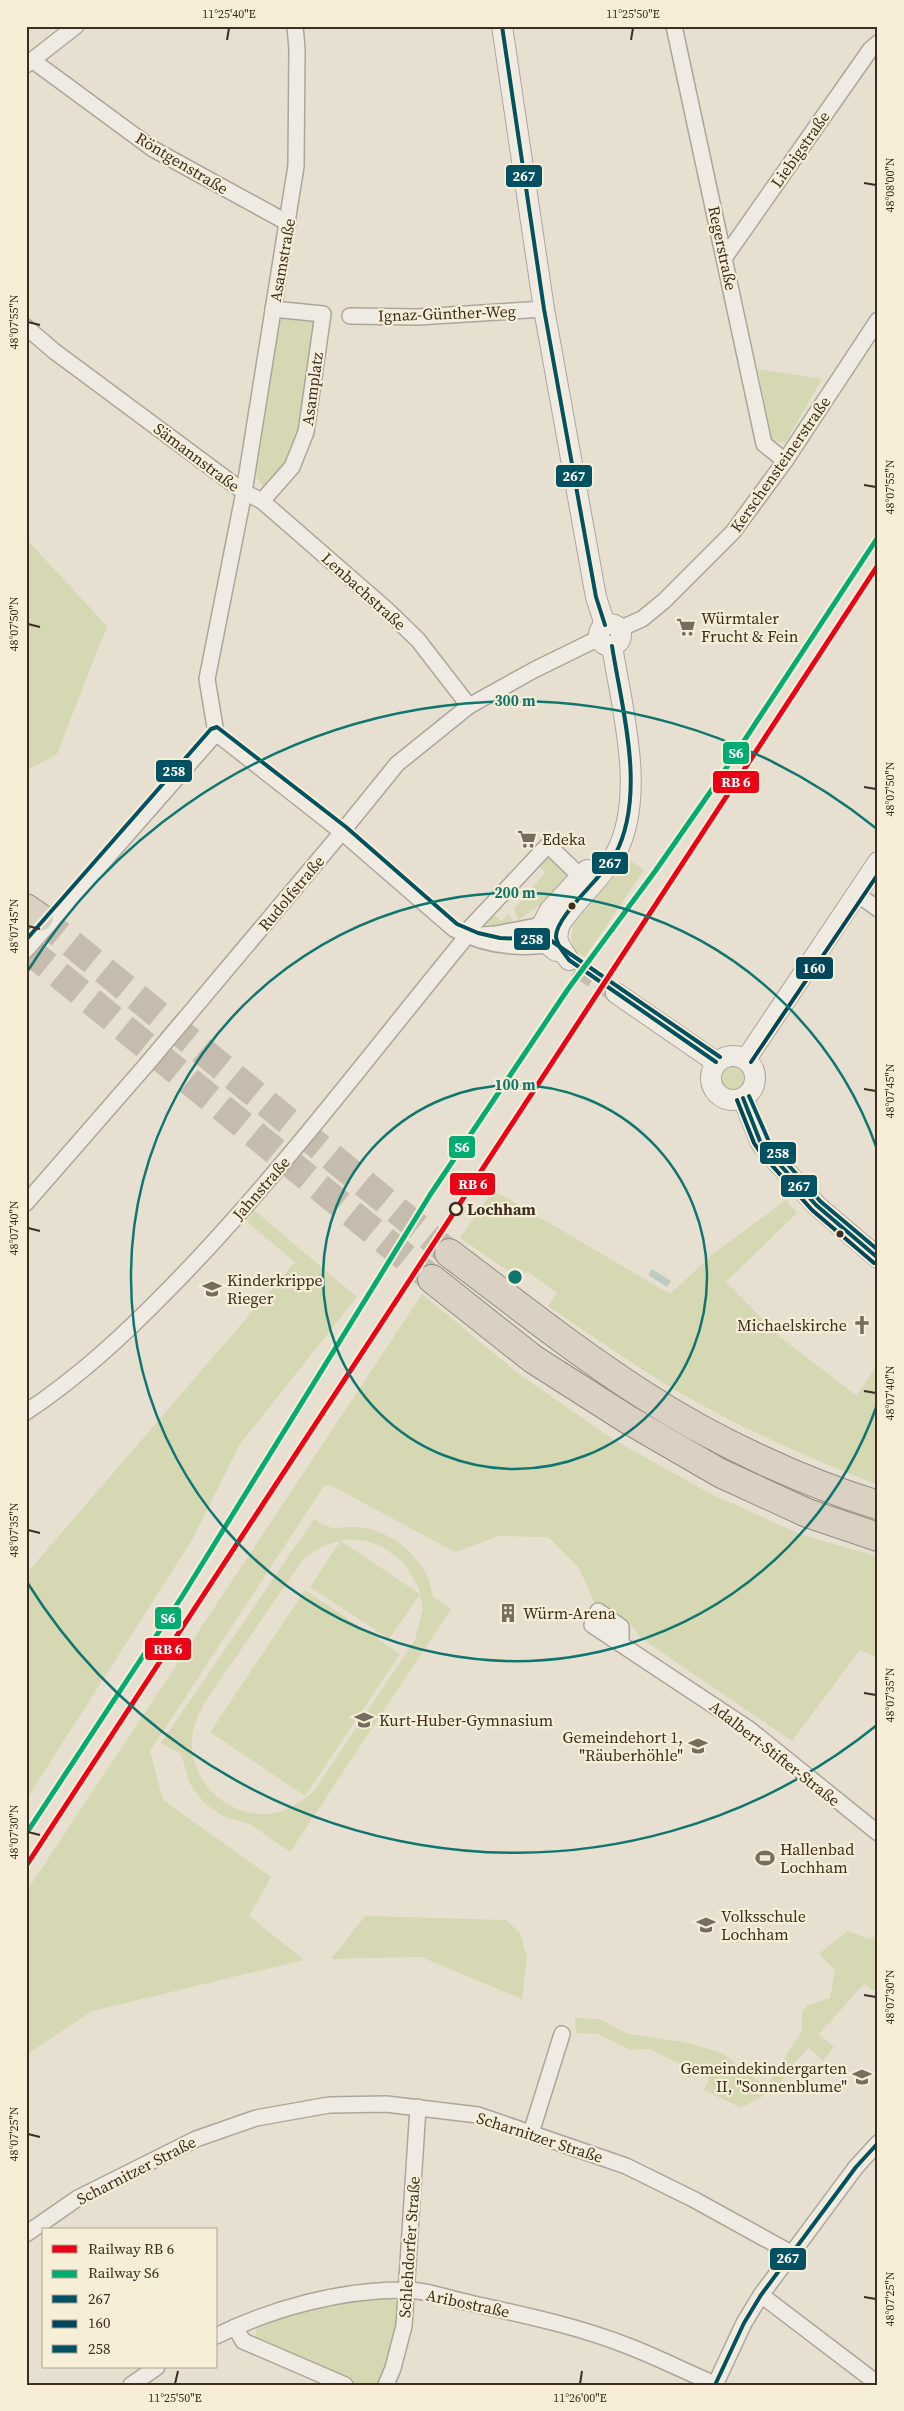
<svg xmlns="http://www.w3.org/2000/svg" width="904" height="2411" font-family="'Source Serif 4',serif">
<style>
.green{fill:#d6d7b3;fill-rule:evenodd}
.water{fill:#bcccc2}
.lines{fill:none;stroke-linecap:round;stroke-linejoin:round}
.tertiary-tunnel{stroke:#c5bcae;stroke-width:20;stroke-dasharray:20 10;stroke-linecap:butt}
.motorway-tunnel{stroke:#c5bcae;stroke-width:28;stroke-dasharray:28 14;stroke-linecap:butt}
.minor-casing{stroke:#ada599;stroke-width:18}
.tertiary-casing{stroke:#ada599;stroke-width:22}
.motorway-casing{stroke:#928b80;stroke-width:30}
.minor{stroke:#efebe3;stroke-width:15}
.tertiary{stroke:#efebe3;stroke-width:20}
.motorway{stroke:#dad1c2;stroke-width:28}
.bus-1-casing{stroke:#f7eed8;stroke-width:8}
.bus-2-casing{stroke:#f7eed8;stroke-width:8}
.bus-3-casing{stroke:#f7eed8;stroke-width:8}
.bus-1{stroke:#005262;stroke-width:4}
.bus-2{stroke:#00465a;stroke-width:4}
.bus-3{stroke:#005262;stroke-width:4}
.rail-1-casing{stroke:#f7eed8;stroke-width:9}
.rail-2-casing{stroke:#f7eed8;stroke-width:9}
.rail-1{stroke:#ec0016;stroke-width:5}
.rail-2{stroke:#00ac6f;stroke-width:5}
.ticks{fill:none;stroke:#3d2e20;stroke-width:2}
.ring{fill:none;stroke:#0f766e;stroke-width:2.5}
.bus-dot{fill:#3d2e20;stroke:#f7eed8;stroke-width:2}
.stop-dot{fill:#f7eed8;stroke:#3d2e20;stroke-width:2.5}
.labels{text-anchor:middle;stroke-width:4.5;stroke-linejoin:round;paint-order:stroke}
.street-label{font-size:16px;fill:#3d2e20;stroke:#f7eed8}
.poi-label{font-size:16px;fill:#3d2e20;stroke:#f7eed8;text-anchor:start}
.stop-label{font-size:16px;font-weight:bold;fill:#3d2e20;stroke:#f7eed8;text-anchor:start}
.centre{fill:#0f766e;stroke:#f7eed8;stroke-width:2.5}
.ring-label{font-size:15px;text-anchor:middle;font-weight:bold;fill:#0f766e;stroke:#f7eed8;stroke-width:4.5;stroke-linejoin:round;paint-order:stroke}
.line-badge{stroke:#f7eed8;stroke-width:2}
.badge-label{font-size:14px;text-anchor:middle;font-weight:bold;fill:#fff}
.neatline{fill:none;stroke:#3d2e20;stroke-width:2}
.ticks-label{font-size:12px;text-anchor:middle;fill:#3d2e20}
</style>
<rect width="100%" height="100%" fill="#e7e0d1"/>
<g class="green">
<path d="M280,316l34,5 -14,110 -14,33 -22,24 -8,-11z"/>
<path d="M758,369l64,10 -37,64 -13,-2z"/>
<path d="M26,539l81,87 -50,128 -31,17z"/>
<path d="M549,856l20,20 -27,28 -24,16 -4,-12 31,-35 -6,-7z"/>
<path d="M625,857l19,13 -59,87 -12,-8 -2,-11 2,-13 44,-51z"/>
<path d="M509,913l4,10 -16,4 -14,-3 8,-9h3l8,6z"/>
<circle cx="735" cy="1078" r="14"/>
<path d="M493,1190l177,104 44,-41 72,-53 11,13 -71,69 54,55 77,59 21,-33v122c-79,-31 -158,-66 -229,-111 -34,-22 -67,-45 -101,-68l9,-13 -30,-22 -7,8 -60,-41z"/>
<path d="M254,1210l103,87 -117,147 -48,96 -166,260v-226l269,-312 -48,-40z"/>
<path d="M422,1294l97,80 95,66 97,54 89,40 78,23v101l-18,-8 -68,91 -151,-103 -13,-17 -33,-17 -16,-36 -31,-31 -49,-1 -44,16 -125,-67 -6,1 -174,265 13,49 108,77 -22,39 55,44 -212,51 -66,44v-163z"/>
<path d="M314,1519c21,13 16,8 39,8 30,1 58,19 72,45 5,7 6,17 8,25l18,12 -161,243 -40,-28 -26,-7 -20,-14 -14,-19 -9,-30 -20,-11zM349,1539l18,2 16,6 20,15 16,26 4,21 -8,31 -101,151c-14,11 -29,23 -48,23 -45,1 -81,-39 -73,-84 2,-8 7,-17 10,-25l101,-147 21,-13 15,-4 -30,46 79,52 31,-45 -79,-53z"/>
<path d="M305,1590l95,64 -95,142 -95,-64z"/>
<path d="M365,1916l141,4 14,13 7,24 -5,42 -101,-42 -90,2z"/>
<path d="M847,1931l22,8 9,-4v52l-4,4 -10,-7 -45,50 15,13 -11,14 -14,-13 -17,17 -16,24 -35,19 -37,-18 5,-11 -59,-30 -19,1 -33,-16 -22,-1 -1,-15 25,1 28,15 56,8 38,11 44,34 36,-56v-20l6,-6 22,-7 5,-28 -16,-16z"/>
<path d="M394,2296l6,4c-3,30 -7,58 -22,85h-18l-105,-46 2,-14 62,-20z"/>
</g>
<path class="water" d="M652,1269l19,12 -4,6 -19,-12z"/>
<g class="lines">
<path class="tertiary-tunnel" d="M577,967l39,26"/>
<g class="motorway-tunnel">
<path d="M39,917l410,336"/>
<path d="M26,948l406,331"/>
</g>
<g class="minor-casing">
<g id="minor">
<path d="M295,26l2,23 -1,117 -52,326 18,9 124,108 32,31 51,66"/>
<path d="M674,26l90,418 21,17"/>
<path d="M32,60l121,89 135,74"/>
<path d="M26,65l50,-39"/>
<path d="M725,257l145,-207 8,-7"/>
<path d="M350,316l68,1 126,-8"/>
<path d="M26,327l28,24 190,141 -37,187 9,54"/>
<path d="M262,501l30,-34 14,-35 17,-118 -50,-5"/>
<path d="M619,629l23,-10 22,-18 69,-69 52,-71 93,-141"/>
<path d="M857,894l21,15"/>
<path d="M26,950l190,-217 126,99 112,97c29,16 60,20 93,16l9,-10 -14,-10 -46,9 -29,2"/>
<path d="M26,1203l121,-139 195,-232 55,-68 72,-58 65,-36 65,-32"/>
<path d="M26,1412c53,-35 99,-78 143,-123 108,-110 200,-234 298,-353l3,-8 78,-83 33,32"/>
<path d="M621,1643v-16l-23,-16 -6,14 157,104 129,104"/>
<path d="M531,2133l31,-99"/>
<path d="M26,2234l52,-36 118,-59 60,-21 73,-13 57,-1 92,11 148,51 67,33 98,54"/>
<path d="M761,2295l117,89"/>
<path d="M235,2327l8,14 102,44"/>
<path d="M216,2336c57,-28 124,-46 187,-46 20,-1 47,9 67,13 54,12 107,23 158,43 29,11 58,26 87,38"/>
<path d="M131,2385l26,-18"/>
<path d="M386,2385l7,-17 11,-42 14,-219"/>
<path d="M715,2385l29,-62 17,-28 95,-128 22,-24"/>
</g>
</g>
<g class="tertiary-casing">
<g id="tertiary">
<path d="M502,26l42,283 52,288 9,28"/>
<circle cx="610" cy="635" r="11"/>
<path d="M556,951l-10,-8 -4,-18 8,-15 37,-40"/>
<path d="M569,960c-10,-15 -15,-19 -9,-36 15,-23 42,-46 55,-69 32,-58 7,-146 -3,-209"/>
<path d="M616,993l100,69"/>
<circle cx="733" cy="1078" r="22"/>
<path d="M746,1059l132,-197"/>
<path d="M743,1098l17,43 5,7 51,57 62,53"/>
</g>
</g>
<g class="motorway-casing">
<g id="motorway">
<path d="M26,908l13,9"/>
<path d="M449,1253c64,48 126,98 193,141 69,45 157,87 236,111"/>
<path d="M432,1279l101,80 94,60 93,54 87,40 71,24"/>
</g>
</g>
<use href="#minor" class="minor"/>
<use href="#tertiary" class="tertiary"/>
<use href="#motorway" class="motorway"/>
<g class="bus-1-casing">
<g id="bus-1">
<path d="M502,26l42,283 52,288 9,28"/>
<path d="M612,646c10,64 35,148 3,209 -10,20 -60,61 -59,82 1,9 8,16 13,23l147,102"/>
<path d="M743,1098l17,43 5,7 51,57 62,53"/>
<path d="M715,2385l29,-62 17,-28 95,-128 22,-24"/>
</g>
</g>
<g class="bus-2-casing">
<g id="bus-2">
<path d="M751,1062l127,-188"/>
<path d="M737,1100l17,43 6,9 52,58 62,53"/>
</g>
</g>
<g class="bus-3-casing">
<g id="bus-3">
<path d="M26,940l185,-211 6,-2 129,100 111,97 21,9 22,5 50,2 170,117"/>
<path d="M749,1096l21,48 50,57 58,49"/>
</g>
</g>
<use href="#bus-1" class="bus-1"/>
<use href="#bus-2" class="bus-2"/>
<use href="#bus-3" class="bus-3"/>
<g class="rail-1-casing">
<path id="rail-1" d="M26,1866l852,-1301"/>
</g>
<g class="rail-2-casing">
<path id="rail-2" d="M26,1834l157,-239 247,-400 138,-206 88,-119 57,-82 165,-251"/>
</g>
<use href="#rail-1" class="rail-1"/>
<use href="#rail-2" class="rail-2"/>
</g>
<path class="ticks" d="M227,40l2,-12M631,40l2,-12M864,183l12,2M28,322l12,3M864,485l12,2M28,624l12,3M864,787l12,2M28,926l12,3M864,1089l12,2M28,1228l12,3M864,1391l12,2M28,1530l12,3M864,1693l12,2M28,1832l12,3M864,1995l12,2M28,2134l12,3M864,2297l12,2M175,2384l3,-13M580,2384l2,-13"/>
<g class="ring">
<circle cx="515" cy="1277" r="192"/>
<path d="M877 1405A384 384 0 1 1 877 1149"/>
<path d="M877 1725A576 576 0 0 1 27 1582M27 972A576 576 0 0 1 877 829"/>
</g>
<defs>
<g id="supermarket-bare" transform="scale(1.5)"><path d="M-6-5.5h2.5l.6 2H6L4.5 2H-2.5L-4.4-4H-6ZM-1.5 3.2a1.3 1.3 0 1 0 .1 0ZM3 3.2a1.3 1.3 0 1 0 .1 0Z" fill="#786c5e" stroke="#f7eed8" stroke-width="2.5" paint-order="stroke"/></g>
<g id="school-bare" transform="scale(1.5)"><path d="M0-5L7-2L0 1L-7-2ZM-4 1L0 2.5L4 1V4Q0 6-4 4Z" fill="#786c5e" stroke="#f7eed8" stroke-width="2.5" paint-order="stroke"/></g>
<g id="church-bare" transform="scale(1.5)"><path d="M-1.2-6h2.4v3.5h3.3v2.4h-3.3V6h-2.4V-.1h-3.3v-2.4h3.3Z" fill="#786c5e" stroke="#f7eed8" stroke-width="2.5" paint-order="stroke"/></g>
<g id="building-bare" transform="scale(1.5)"><path d="M-4-6H4V6H1V3H-1V6H-4ZM-2.5-4.3h1.7v1.8h-1.7ZM.8-4.3h1.7v1.8H.8ZM-2.5-1h1.7V.8h-1.7ZM.8-1h1.7V.8H.8Z" fill="#786c5e" stroke="#f7eed8" stroke-width="2.5" paint-order="stroke"/></g>
<g id="stadium-bare" transform="scale(1.5)"><path d="M0-5a6.5 5 0 1 0 0 10a6.5 5 0 1 0 0-10ZM-3.5-1.8h7v3.6h-7Z" fill="#786c5e" stroke="#f7eed8" stroke-width="2.5" paint-order="stroke"/></g>
</defs>
<g fill-rule="evenodd">
<use href="#supermarket-bare" x="686" y="627"/>
<use href="#supermarket-bare" x="527" y="839"/>
<use href="#school-bare" x="212" y="1289"/>
<use href="#church-bare" x="862" y="1325"/>
<use href="#building-bare" x="508" y="1613"/>
<use href="#school-bare" x="364" y="1720"/>
<use href="#school-bare" x="698" y="1746"/>
<use href="#stadium-bare" x="765" y="1858"/>
<use href="#school-bare" x="706" y="1925"/>
<use href="#school-bare" x="862" y="2077"/>
</g>
<g class="bus-dot">
<circle cx="572" cy="906" r="4.5"/>
<circle cx="840" cy="1234" r="4.5"/>
</g>
<circle class="stop-dot" cx="456" cy="1209" r="6"/>
<g class="labels">
<g class="street-label">
<text transform="translate(800 149) rotate(-55)" y="6">Liebigstraße</text>
<text transform="translate(182 163) rotate(31)" y="6">Röntgenstraße</text>
<text transform="translate(723 248) rotate(78)" y="6">Regerstraße</text>
<text transform="translate(282 260) rotate(-80)" y="6">Asamstraße</text>
<text transform="translate(447 313) rotate(-2)" y="6">Ignaz-Günther-Weg</text>
<text transform="translate(312 389) rotate(-82)" y="6">Asamplatz</text>
<text transform="translate(197 457) rotate(37)" y="6">Sämannstraße</text>
<text transform="translate(780 464) rotate(-55)" y="6">Kerschensteinerstraße</text>
<text transform="translate(364 591) rotate(42)" y="6">Lenbachstraße</text>
<text transform="translate(291 893) rotate(-50)" y="6">Rudolfstraße</text>
<text transform="translate(261 1188) rotate(-49)" y="6">Jahnstraße</text>
<text transform="translate(775 1753) rotate(38)" y="6">Adalbert-Stifter-Straße</text>
<text transform="translate(540 2137) rotate(18)" y="6">Scharnitzer Straße</text>
<text transform="translate(136 2170) rotate(-27)" y="6">Scharnitzer Straße</text>
<text transform="translate(409 2247) rotate(-86)" y="6">Schlehdorfer Straße</text>
<text transform="translate(468 2303) rotate(12)" y="6">Aribostraße</text>
</g>
<g class="poi-label">
<text x="701" y="624">Würmtaler<tspan x="701" dy="18">Frucht &amp; Fein</tspan></text>
<text x="542" y="845">Edeka</text>
<text x="227" y="1286">Kinderkrippe<tspan x="227" dy="18">Rieger</tspan></text>
<text x="847" y="1331" text-anchor="end">Michaelskirche</text>
<text x="523" y="1619">Würm-Arena</text>
<text x="379" y="1726">Kurt-Huber-Gymnasium</text>
<text x="683" y="1743" text-anchor="end">Gemeindehort 1,<tspan x="683" dy="18">"Räuberhöhle"</tspan></text>
<text x="780" y="1855">Hallenbad<tspan x="780" dy="18">Lochham</tspan></text>
<text x="721" y="1922">Volksschule<tspan x="721" dy="18">Lochham</tspan></text>
<text x="847" y="2074" text-anchor="end">Gemeindekindergarten<tspan x="847" dy="18">II, "Sonnenblume"</tspan></text>
</g>
<g class="stop-label">
<text x="467" y="1215">Lochham</text>
</g>
</g>
<circle cx="515" cy="1277" r="8" class="centre"/>
<g class="ring-label">
<text x="515" y="706">300 m</text>
<text x="515" y="898">200 m</text>
<text x="515" y="1090">100 m</text>
</g>
<g class="line-badge">
<rect x="505" y="164" width="38" height="24" rx="5" fill="#005262"/>
<rect x="555" y="464" width="38" height="24" rx="5" fill="#005262"/>
<rect x="722" y="741" width="28" height="24" rx="5" fill="#00ac6f"/>
<rect x="155" y="759" width="38" height="24" rx="5" fill="#005262"/>
<rect x="712" y="770" width="48" height="24" rx="5" fill="#ec0016"/>
<rect x="591" y="851" width="38" height="24" rx="5" fill="#005262"/>
<rect x="513" y="927" width="38" height="24" rx="5" fill="#005262"/>
<rect x="795" y="956" width="39" height="24" rx="5" fill="#00465a"/>
<rect x="448" y="1135" width="28" height="24" rx="5" fill="#00ac6f"/>
<rect x="759" y="1141" width="38" height="24" rx="5" fill="#005262"/>
<rect x="449" y="1172" width="47" height="24" rx="5" fill="#ec0016"/>
<rect x="780" y="1174" width="38" height="24" rx="5" fill="#005262"/>
<rect x="154" y="1606" width="28" height="24" rx="5" fill="#00ac6f"/>
<rect x="144" y="1637" width="48" height="24" rx="5" fill="#ec0016"/>
<rect x="769" y="2247" width="38" height="24" rx="5" fill="#005262"/>
</g>
<g class="badge-label">
<text x="524" y="181">267</text>
<text x="574" y="481">267</text>
<text x="736" y="758">S6</text>
<text x="174" y="776">258</text>
<text x="736" y="787">RB 6</text>
<text x="610" y="868">267</text>
<text x="532" y="944">258</text>
<text x="814" y="973">160</text>
<text x="462" y="1152">S6</text>
<text x="778" y="1158">258</text>
<text x="473" y="1189">RB 6</text>
<text x="799" y="1191">267</text>
<text x="168" y="1623">S6</text>
<text x="168" y="1654">RB 6</text>
<text x="788" y="2263">267</text>
</g>
<rect width="904" height="2411" fill="none" stroke="#f7eed8" stroke-width="55"/>
<rect x="42" y="2228" width="175" height="140" fill="#f7eed8" stroke="#ada18e"/>
<rect x="52" y="2245" width="25" height="8" fill="#ec0016" stroke="#ada18e"/>
<text x="88" y="2254" font-size="15" fill="#3d2e20">Railway RB 6</text>
<rect x="52" y="2270" width="25" height="8" fill="#00ac6f" stroke="#ada18e"/>
<text x="88" y="2278" font-size="15" fill="#3d2e20">Railway S6</text>
<rect x="52" y="2295" width="25" height="8" fill="#005262" stroke="#ada18e"/>
<text x="88" y="2304" font-size="15" fill="#3d2e20">267</text>
<rect x="52" y="2320" width="25" height="8" fill="#00465a" stroke="#ada18e"/>
<text x="88" y="2328" font-size="15" fill="#3d2e20">160</text>
<rect x="52" y="2345" width="25" height="8" fill="#005262" stroke="#ada18e"/>
<text x="88" y="2354" font-size="15" fill="#3d2e20">258</text>
<rect x="28" y="28" width="848" height="2356" class="neatline"/>
<g class="ticks-label">
<text x="229" y="18">11°25'40"E</text>
<text x="633" y="18">11°25'50"E</text>
<text transform="translate(890 185) rotate(-90)" y="4">48°08'00"N</text>
<text transform="translate(14 322) rotate(-90)" y="4">48°07'55"N</text>
<text transform="translate(890 487) rotate(-90)" y="4">48°07'55"N</text>
<text transform="translate(14 624) rotate(-90)" y="4">48°07'50"N</text>
<text transform="translate(890 789) rotate(-90)" y="4">48°07'50"N</text>
<text transform="translate(14 926) rotate(-90)" y="4">48°07'45"N</text>
<text transform="translate(890 1091) rotate(-90)" y="4">48°07'45"N</text>
<text transform="translate(14 1228) rotate(-90)" y="4">48°07'40"N</text>
<text transform="translate(890 1393) rotate(-90)" y="4">48°07'40"N</text>
<text transform="translate(14 1530) rotate(-90)" y="4">48°07'35"N</text>
<text transform="translate(890 1695) rotate(-90)" y="4">48°07'35"N</text>
<text transform="translate(14 1832) rotate(-90)" y="4">48°07'30"N</text>
<text transform="translate(890 1997) rotate(-90)" y="4">48°07'30"N</text>
<text transform="translate(14 2134) rotate(-90)" y="4">48°07'25"N</text>
<text transform="translate(890 2299) rotate(-90)" y="4">48°07'25"N</text>
<text x="175" y="2402">11°25'50"E</text>
<text x="580" y="2402">11°26'00"E</text>
</g>
</svg>
